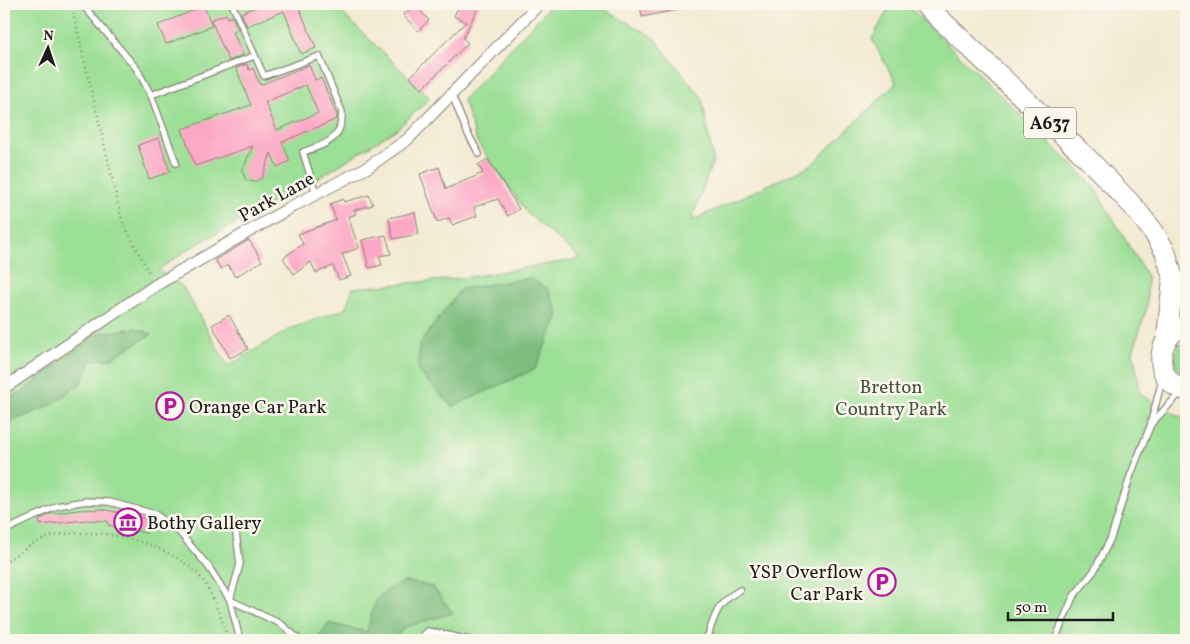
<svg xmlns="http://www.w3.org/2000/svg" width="1190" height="644" font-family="Vollkorn,serif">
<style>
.green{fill:#9cdf96;stroke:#5c7e59}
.forest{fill:#7dbe7f;stroke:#4c6d4e}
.building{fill:#fca7c5;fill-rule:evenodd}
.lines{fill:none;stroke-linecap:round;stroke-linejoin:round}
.lane-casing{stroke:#888377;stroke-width:8}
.street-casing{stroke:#888377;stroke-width:13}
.highway-casing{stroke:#888377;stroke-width:22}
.path{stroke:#888377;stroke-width:2.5;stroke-dasharray:1 4;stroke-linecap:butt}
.lane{stroke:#fff;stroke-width:5.5}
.street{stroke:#fff;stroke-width:11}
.highway{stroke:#fff;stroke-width:20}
.labels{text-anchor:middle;stroke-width:5;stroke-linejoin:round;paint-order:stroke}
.shield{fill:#fbf7ec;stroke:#5f5e5a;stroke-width:1}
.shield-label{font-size:18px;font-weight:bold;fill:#1c1c1c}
.street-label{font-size:19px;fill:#1c1c1c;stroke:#fbf7ec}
.park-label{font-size:19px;fill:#425641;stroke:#fbf7ec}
.poi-label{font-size:19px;fill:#1c1c1c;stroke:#fbf7ec;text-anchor:start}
</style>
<rect width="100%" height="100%" fill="#fbf7ec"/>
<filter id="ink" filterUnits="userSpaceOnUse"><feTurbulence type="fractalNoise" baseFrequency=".02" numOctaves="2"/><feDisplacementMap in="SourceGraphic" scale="10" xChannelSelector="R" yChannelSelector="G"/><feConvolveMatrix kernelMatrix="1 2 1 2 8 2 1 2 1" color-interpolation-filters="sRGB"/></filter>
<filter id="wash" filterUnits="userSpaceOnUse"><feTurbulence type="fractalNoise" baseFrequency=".0096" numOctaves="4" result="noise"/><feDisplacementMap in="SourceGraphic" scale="20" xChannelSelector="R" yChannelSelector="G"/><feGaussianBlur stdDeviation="1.12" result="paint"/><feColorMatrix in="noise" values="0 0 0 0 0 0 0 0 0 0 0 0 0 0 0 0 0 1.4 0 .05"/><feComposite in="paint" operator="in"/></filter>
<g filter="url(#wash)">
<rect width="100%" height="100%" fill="#f3ead2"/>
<g class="green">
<path d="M4,4h352l-15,8 89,86 -33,31 -72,45 -135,74 -32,22 25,17 45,79 62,-37 55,-20 8,-21 103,-9 125,-20 -53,-45 -51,-72 -14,-42 89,-96 50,4 51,29 49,61 11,62 -22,61 120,-56 85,-82 -24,-44 19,-35h15l187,181 54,91v31l-14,45 8,43 39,22h6v223h-1182z"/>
<path d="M1186,340v36c-15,-10 -15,-26 0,-36z"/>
</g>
<g class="forest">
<path d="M530,278l18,11 11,26 -24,54 -83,38 -34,-36 1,-27 42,-55z"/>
<path d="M135,328l17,6 -42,25 -18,1 -11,23 -30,22 -47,20v-26l18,-7 74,-58z"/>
<path d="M406,581l27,6 20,26 -48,14 -12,13h-76l11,-17 39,9c8,-33 6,-37 39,-51z"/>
</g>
<g id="blocks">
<g class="building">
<path d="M263,4h38l-3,1 18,43 -15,6 -17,-43 -37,15 -6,-13z"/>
<path d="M460,4h20l-17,34 5,5 -46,46 -12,-12 56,-55 -12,-6z"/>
<path d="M640,4h39l1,5 -38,8z"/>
<path d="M415,5l14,15 -11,11 -15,-16z"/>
<path d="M204,6l8,20 -46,18 -8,-19z"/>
<path d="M226,14l2,4 4,-2 6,14 -5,2 10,23 -14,6 -18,-41z"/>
<path d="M247,64l2,6 4,-2 7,17 49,-20 6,15 6,-2 16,37v4l-55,23 8,19 -13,6 -6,-14 -9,25 -8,4 -8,-2 -4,-9 11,-25 -58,20 -13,-37 69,-24 -15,-37zM306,85l12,28 -41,17 -12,-28z"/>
<path d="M159,138l11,34 -21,7 -11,-34z"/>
<path d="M488,159l31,50 -11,7 -10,-17 -24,8 3,9 -25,9 -3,-7 -12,4 -17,-48 19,-7 7,22 37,-16 -5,-8z"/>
<path d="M369,195l4,10 -19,5 2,4 -8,3 11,31 -17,6 9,22 -12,4 -6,-14 -17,7 -5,-11 -17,12 -11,-16 20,-14 -5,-10 38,-14 -6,-16 13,-5 1,3z"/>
<path d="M415,212l4,22 -26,5 -4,-21z"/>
<path d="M386,235l5,19 -12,2 3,9 -13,3 -7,-28z"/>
<path d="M249,240l13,21 -27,16 -7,-12 -7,4 -6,-9z"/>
<path d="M229,315l19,34 -18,9 -18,-33z"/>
<path d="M102,509l47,10 -3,14 -38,-8v-4l-22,-1 -46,5 -1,-5 11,-6 28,-4z"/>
</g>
</g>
</g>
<g filter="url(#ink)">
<use href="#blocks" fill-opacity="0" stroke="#888377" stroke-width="1"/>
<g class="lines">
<g class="lane-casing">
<g id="lane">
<path d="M82,4l55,65 14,26 25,68"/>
<path d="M232,4l32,72 55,-20 23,56c0,28 -15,32 -39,40l13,42"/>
<path d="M151,95l103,-39"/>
<path d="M452,95l15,37 12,22"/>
<path d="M1151,422l11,-42"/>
<path d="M235,525l5,39 -10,36 10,40"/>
<path d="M4,531l53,-25 29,-5 23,1 46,12 24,18 29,34 22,34 51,24 19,16"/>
<path d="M708,636c7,-22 10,-34 32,-46"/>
<path d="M419,640l9,-9 42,9"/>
<path d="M701,640l7,-4 9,4"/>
<path d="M1055,640l18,-43 21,-26 17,-33 20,-64 20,-50 29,-31"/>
</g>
</g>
<g class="street-casing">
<path id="street" d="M4,388l152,-103 137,-79 75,-39 40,-28 131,-135"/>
</g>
<g class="highway-casing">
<g id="highway">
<path d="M924,4l164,155 45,47 20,25 12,20 8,27 13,20"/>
<path d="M1186,325c-31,10 -35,57 0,65"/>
<path d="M1167,337l6,-59"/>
</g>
</g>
<g class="path">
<path d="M72,8l50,212 28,55"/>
<path d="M4,564c17,-14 38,-28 61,-30 45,-5 104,9 135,43 9,9 13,23 18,34 4,9 8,19 9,29"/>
</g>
<use href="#lane" class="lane"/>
<use href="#street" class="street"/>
<use href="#highway" class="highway"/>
</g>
</g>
<defs>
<g id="parking-ring" transform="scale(1.4375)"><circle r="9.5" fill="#fbf7ec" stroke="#b5179e" stroke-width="1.5"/><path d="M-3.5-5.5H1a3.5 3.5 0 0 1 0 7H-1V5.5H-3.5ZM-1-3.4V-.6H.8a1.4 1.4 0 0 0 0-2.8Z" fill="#b5179e"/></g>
<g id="museum-ring" transform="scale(1.4375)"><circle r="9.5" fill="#fbf7ec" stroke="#b5179e" stroke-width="1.5"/><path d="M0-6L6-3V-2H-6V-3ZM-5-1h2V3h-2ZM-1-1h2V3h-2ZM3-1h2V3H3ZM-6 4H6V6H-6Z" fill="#b5179e"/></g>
</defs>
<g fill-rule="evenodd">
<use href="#parking-ring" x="170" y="406"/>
<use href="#museum-ring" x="128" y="522"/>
<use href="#parking-ring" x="882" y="582"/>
</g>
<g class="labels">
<rect class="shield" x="1024" y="107.5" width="52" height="31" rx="4"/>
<g class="shield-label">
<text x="1050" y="129">A637</text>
</g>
<g class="street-label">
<text transform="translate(276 196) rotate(-29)" y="7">Park Lane</text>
</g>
<g class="park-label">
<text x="891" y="393">Bretton<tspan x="891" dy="22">Country Park</tspan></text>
</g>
<g class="poi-label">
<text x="189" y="413">Orange Car Park</text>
<text x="147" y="529">Bothy Gallery</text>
<text x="863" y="578" text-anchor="end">YSP Overflow<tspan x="863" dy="22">Car Park</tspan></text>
</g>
</g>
<rect width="1190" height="644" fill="none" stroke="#fbf7ec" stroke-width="20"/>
<g transform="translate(48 48) rotate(3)" stroke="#fbf7ec" stroke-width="4" paint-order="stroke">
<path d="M0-4L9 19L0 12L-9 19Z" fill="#1c1c1c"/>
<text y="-8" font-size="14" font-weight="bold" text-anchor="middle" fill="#1c1c1c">N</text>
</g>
<path d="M1008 612v8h105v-8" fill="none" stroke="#1c1c1c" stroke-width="2.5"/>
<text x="1015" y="612" font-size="15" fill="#1c1c1c" stroke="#fbf7ec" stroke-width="4" paint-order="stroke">50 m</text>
</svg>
